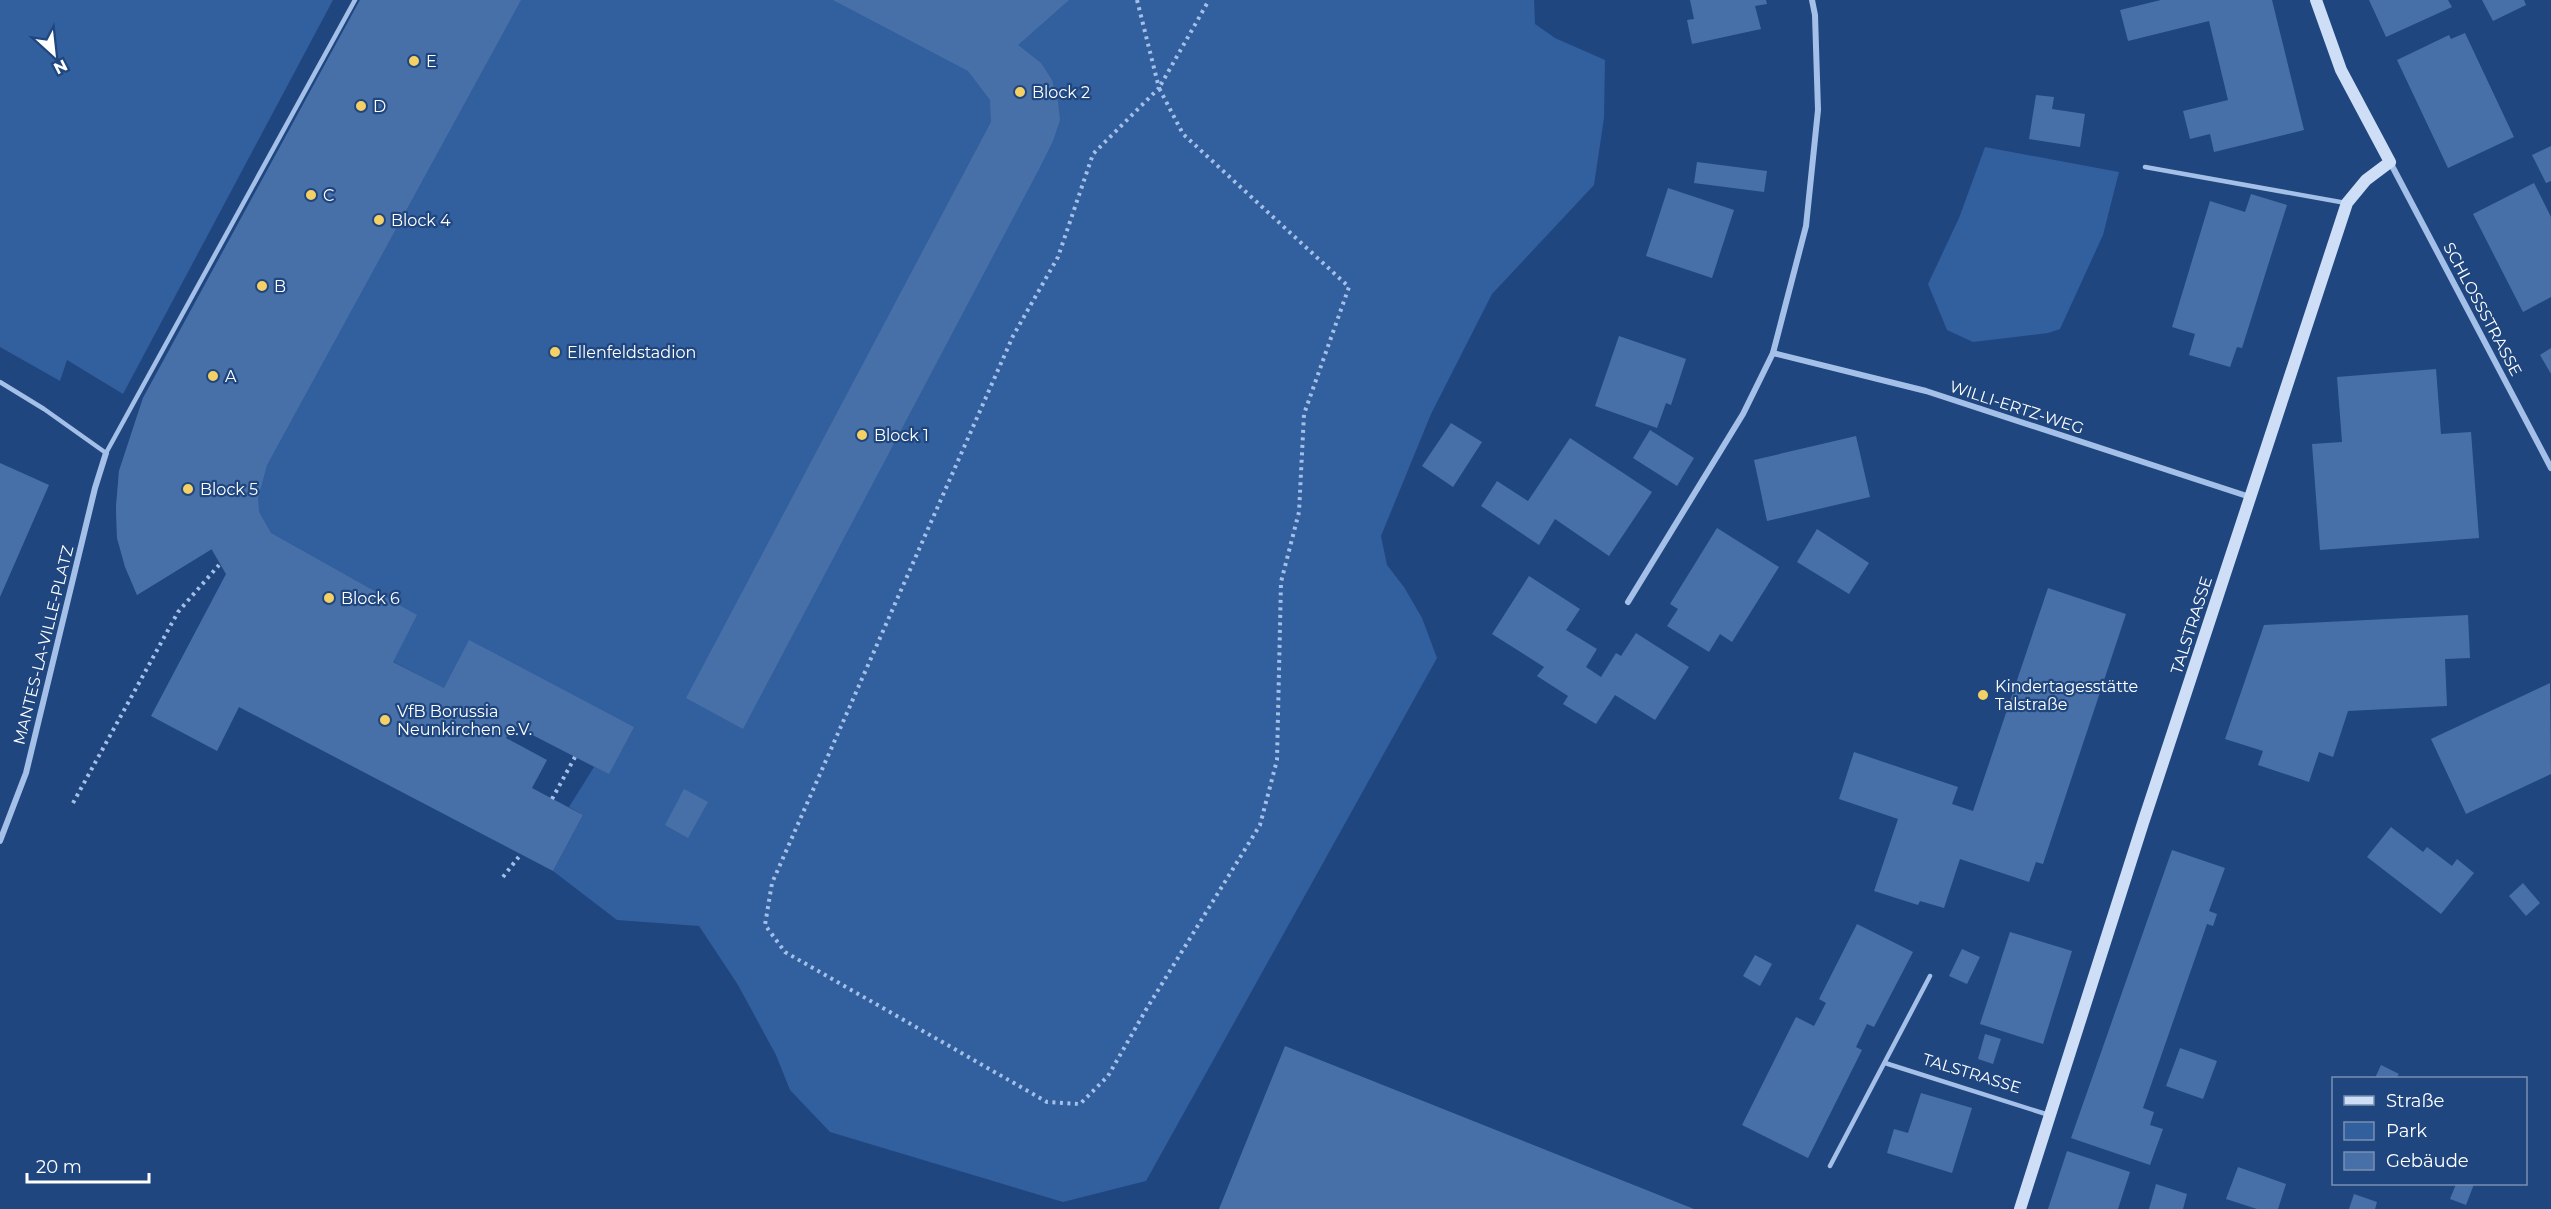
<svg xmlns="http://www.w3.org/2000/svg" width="2551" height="1209" font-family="Montserrat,sans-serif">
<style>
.green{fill:#325f9d}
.building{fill:#4870a8}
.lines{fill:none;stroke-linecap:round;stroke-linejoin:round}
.path{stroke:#a4c0e8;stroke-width:4;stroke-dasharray:3 4.5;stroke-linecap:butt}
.lane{stroke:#a4c0e8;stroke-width:4.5}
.street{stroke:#a4c0e8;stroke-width:6}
.secondary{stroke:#cedef6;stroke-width:12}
.poi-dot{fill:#f5d064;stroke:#1f467f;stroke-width:2}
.labels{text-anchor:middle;stroke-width:4.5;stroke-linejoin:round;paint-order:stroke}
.poi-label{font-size:16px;fill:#fff;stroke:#1f467f;text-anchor:start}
.street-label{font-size:16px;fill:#fff;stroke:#1f467f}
</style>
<rect width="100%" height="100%" fill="#1f467f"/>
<g class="green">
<path d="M0,0h333l-210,394 -56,-34 -7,21 -60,-34z"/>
<path d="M360,0h1174l1,24 20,14 50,22 -1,58 -10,67 -102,109 -61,120 -50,122 6,29 17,22 18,31 15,40 -291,523 -83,21 -233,-70 -40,-42 -14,-35 -38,-70 -39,-59 -82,-6 -64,-49 30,-56 -14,-8 25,-40 -368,-193 -15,-25 -74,46 -20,-57 -1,-31 3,-36 24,-73z"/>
<path d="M1985,147l134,25 -16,63 -43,94 -12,4 -75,9 -26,-12 -19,-46 31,-66z"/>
</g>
<g class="building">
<path d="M360,0h161l-254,465 -9,33 1,14 12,21 146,82 -24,47 51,26 25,-48 165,87 -25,47 -96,-49 -7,13 41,22 -15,28 51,27 -30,56 -314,-164 -22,44 -66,-35 75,-142 -14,-25 -75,46 -12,-28 -8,-29 -1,-31 3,-36 24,-73z"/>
<path d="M833,0h236l-51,45 23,18 11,17 6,22 2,18 -7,21 -15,30 -295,558 -57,-31 305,-576 -1,-22 -22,-29z"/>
<path d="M1690,0h76l1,4 -12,2 6,23 -69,15 -5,-24 7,-1z"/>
<path d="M2161,0h111l32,130 -90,22 -4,-18 -20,5 -7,-28 45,-11 -19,-79 -81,20 -8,-31z"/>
<path d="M2369,0h79l4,7 -66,30z"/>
<path d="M2482,0h42l2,5 -33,16z"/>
<path d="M2465,33l49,104 -66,31 -51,-108 52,-25 2,4z"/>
<path d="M2036,95l18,2 -2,12 33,5 -5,33 -51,-8z"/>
<path d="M2551,146v35l-5,2 -14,-28z"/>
<path d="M1697,162l70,9 -3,21 -70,-9z"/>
<path d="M2534,183l17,34v80l-28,15 -50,-98z"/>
<path d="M1668,188l66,22 -22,68 -66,-22z"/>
<path d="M2251,194l36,11 -45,143 -5,-1 -7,20 -41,-12 6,-21 -23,-7 38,-126 35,11z"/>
<path d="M1619,336l67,23 -15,46 -5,-2 -9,25 -62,-22z"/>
<path d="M2551,348v26l-11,-19z"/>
<path d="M2436,369l5,65 30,-2 8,106 -159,12 -8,-106 30,-2 -5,-65z"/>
<path d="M1451,423l31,19 -29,45 -31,-21z"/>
<path d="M1650,430l44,28 -17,28 -44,-28z"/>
<path d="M1856,436l14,61 -103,24 -13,-61z"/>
<path d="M1570,438l82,54 -43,64 -54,-37 -16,26 -58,-39 16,-25 31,20z"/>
<path d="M0,463l49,22 -49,112z"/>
<path d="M1717,528l62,39 -47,75 -12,-8 -11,18 -42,-26 11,-17 -8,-5z"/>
<path d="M1817,529l52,34 -20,31 -52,-32z"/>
<path d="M1529,576l51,33 -14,21 31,19 -11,18 15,10 15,-24 5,3 15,-23 53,34 -34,53 -40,-25 -19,29 -33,-20 5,-8 -31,-20 7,-9 -52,-33z"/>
<path d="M2048,588l78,26 -83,250 -7,-2 -7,20 -69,-23 -16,49 -24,-7 -2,4 -44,-14 24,-72 -59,-20 15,-47 104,35 -6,17 21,7z"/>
<path d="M2468,615l2,43 -25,1 2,47 -99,5 -15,46 -14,-5 -10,30 -51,-17 5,-14 -38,-12 39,-114z"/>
<path d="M2550,683l1,91 -85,40 -35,-75z"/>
<path d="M684,789l24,13 -20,36 -23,-13z"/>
<path d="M2391,827l32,25 4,-5 25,19 5,-7 17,14 -33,41 -74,-57z"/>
<path d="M2172,850l53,18 -16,43 8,3 -4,12 -6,-2 -64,184 11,4 -4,13 13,4 -13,36 -79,-27z"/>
<path d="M2523,883l17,20 -14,13 -17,-20z"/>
<path d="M1857,924l56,28 -39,75 -7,-3 -11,23 6,3 -54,108 -66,-33 54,-108 18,9 12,-23 -7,-4z"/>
<path d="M2010,932l62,19 -29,93 -63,-20z"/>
<path d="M1962,949l18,8 -13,27 -18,-8z"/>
<path d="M1755,955l17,9 -12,22 -17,-10z"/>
<path d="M1985,1034l16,5 -8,25 -15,-5z"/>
<path d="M1285,1046l409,163h-475z"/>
<path d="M2180,1048l37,13 -14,38 -37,-13z"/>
<path d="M2381,1065l18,9 -3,4h-21z"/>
<path d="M1921,1093l51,15 -20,65 -65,-20 7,-24 14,4z"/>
<path d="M2067,1151l63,21 -12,37h-70z"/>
<path d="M2238,1167l48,17 -8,25h-21l-31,-10z"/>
<path d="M2156,1184l31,10 -4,15h-34z"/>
<path d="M2456,1184h18l-8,21 -16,-6z"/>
<path d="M2354,1194l23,8 -2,7h-26z"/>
</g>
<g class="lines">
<g class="path">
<path d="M1137,0l22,88 -66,66 -35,103 -45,79 -241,547 -7,42 20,27 262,150 33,2 28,-28 39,-68 113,-183 17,-65 4,-178 18,-70 5,-98 45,-127 -166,-153 -24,-46 50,-88"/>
<path d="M552,799l23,-42"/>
<path d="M73,803l105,-191 41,-47"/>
<path d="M503,877l18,-23"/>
</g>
<g class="lane">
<path d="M2145,167l201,36"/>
<path d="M0,382l44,27 62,44 249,-453"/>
<path d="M1885,1063l164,52"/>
<path d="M1830,1166l100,-190"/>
</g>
<g class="street">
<path d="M2390,162l161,306"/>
<path d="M1773,353l153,38 324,106"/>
<path d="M1628,602l115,-188 30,-61 33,-127 12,-116 -3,-95 -3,-15"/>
<path d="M0,841l26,-68 69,-285 11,-35"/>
</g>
<path class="secondary" d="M2020,1209l123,-386 204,-620 19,-23 24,-18 -49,-92 -25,-70"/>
</g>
<g class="poi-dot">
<circle cx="414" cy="61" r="6"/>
<circle cx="1020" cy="92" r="6"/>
<circle cx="361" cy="106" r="6"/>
<circle cx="311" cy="195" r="6"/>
<circle cx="379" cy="220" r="6"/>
<circle cx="262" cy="286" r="6"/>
<circle cx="555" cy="352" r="6"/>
<circle cx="213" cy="376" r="6"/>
<circle cx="862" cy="435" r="6"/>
<circle cx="188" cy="489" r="6"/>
<circle cx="329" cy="598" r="6"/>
<circle cx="1983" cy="695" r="6"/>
<circle cx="385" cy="720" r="6"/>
</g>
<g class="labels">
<g class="poi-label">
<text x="426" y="67">E</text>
<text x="1032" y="98">Block 2</text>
<text x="373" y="112">D</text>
<text x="323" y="201">C</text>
<text x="391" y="226">Block 4</text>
<text x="274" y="292">B</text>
<text x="567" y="358">Ellenfeldstadion</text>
<text x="225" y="382">A</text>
<text x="874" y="441">Block 1</text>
<text x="200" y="495">Block 5</text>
<text x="341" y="604">Block 6</text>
<text x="1995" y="692">Kindertagesstätte<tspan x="1995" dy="18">Talstraße</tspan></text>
<text x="397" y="717">VfB Borussia<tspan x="397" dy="18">Neunkirchen e.V.</tspan></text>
</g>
<g class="street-label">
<text transform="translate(2483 309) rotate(62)" y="6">SCHLOSSSTRASSE</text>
<text transform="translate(2017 407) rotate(18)" y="6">WILLI-ERTZ-WEG</text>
<text transform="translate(2191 625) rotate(-72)" y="6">TALSTRASSE</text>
<text transform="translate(43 645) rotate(-76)" y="6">MANTES-LA-VILLE-PLATZ</text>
<text transform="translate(1972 1073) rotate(17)" y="6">TALSTRASSE</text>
</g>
</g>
<rect x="2332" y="1077" width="195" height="108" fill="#1f467f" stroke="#7990b2" stroke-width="1.5"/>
<rect x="2344" y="1096" width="30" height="9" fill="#cedef6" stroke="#7990b2" stroke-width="1.5"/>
<text x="2386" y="1107" font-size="18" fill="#ffffff">Straße</text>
<rect x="2344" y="1122" width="30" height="18" fill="#325f9d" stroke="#7990b2" stroke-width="1.5"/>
<text x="2386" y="1137" font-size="18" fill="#ffffff">Park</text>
<rect x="2344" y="1152" width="30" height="18" fill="#4870a8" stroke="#7990b2" stroke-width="1.5"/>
<text x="2386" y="1167" font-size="18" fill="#ffffff">Gebäude</text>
<g transform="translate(54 54) rotate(153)" stroke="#1f467f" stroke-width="4.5" paint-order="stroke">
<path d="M0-4.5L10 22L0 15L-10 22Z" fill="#ffffff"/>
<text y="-9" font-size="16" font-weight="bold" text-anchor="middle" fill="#ffffff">N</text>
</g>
<path d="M27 1173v9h122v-9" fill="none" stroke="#ffffff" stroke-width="3"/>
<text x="36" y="1173" font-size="18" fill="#ffffff" stroke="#1f467f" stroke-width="4.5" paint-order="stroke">20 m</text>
</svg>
